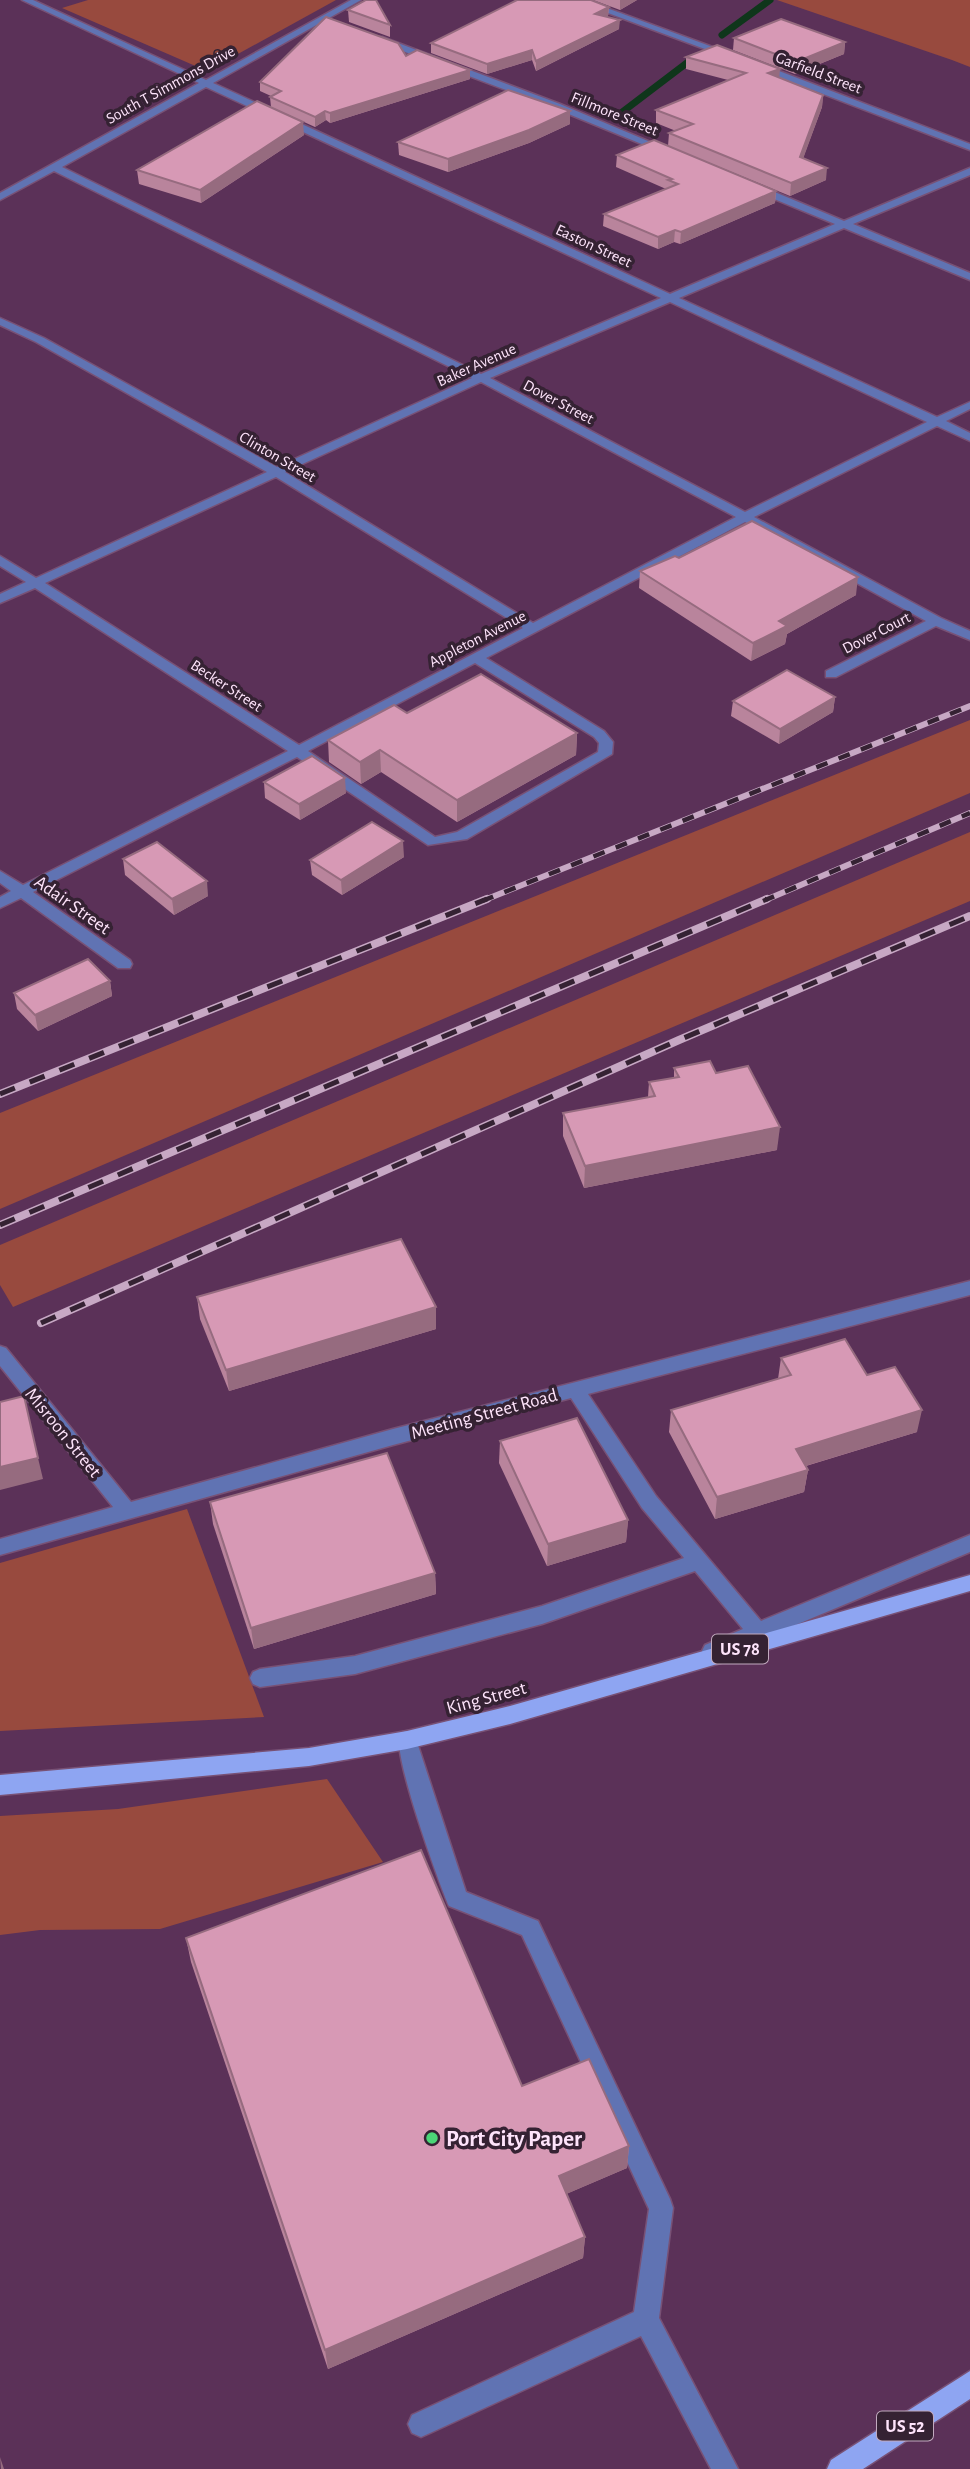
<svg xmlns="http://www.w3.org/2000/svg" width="970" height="2469" font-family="'Alegreya Sans',sans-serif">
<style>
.green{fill:#984a3e}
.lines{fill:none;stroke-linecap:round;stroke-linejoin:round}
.stream{stroke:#0f361b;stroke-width:7}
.minor-casing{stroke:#785175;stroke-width:3}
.major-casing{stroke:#785175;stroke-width:3}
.minor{fill:#6073b3;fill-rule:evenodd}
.major{fill:#8ea5f2;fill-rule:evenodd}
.rail-far1-casing{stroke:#c7a8c4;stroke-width:6}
.rail-casing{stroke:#c7a8c4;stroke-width:8}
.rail-far1{stroke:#352233;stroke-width:4.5;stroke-dasharray:12;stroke-linecap:butt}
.rail{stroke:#352233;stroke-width:5;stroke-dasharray:16;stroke-linecap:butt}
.wall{fill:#b9849c}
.shaded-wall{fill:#966b7f}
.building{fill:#d799b5;stroke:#966b7f;stroke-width:2}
.poi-dot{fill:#4bd677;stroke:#352233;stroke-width:2.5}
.labels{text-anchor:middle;stroke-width:7;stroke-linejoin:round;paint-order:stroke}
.far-street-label{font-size:16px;fill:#fee4fb;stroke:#352233}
.shield{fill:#352233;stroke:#c2aabf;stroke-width:2}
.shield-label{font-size:18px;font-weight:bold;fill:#fee4fb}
.street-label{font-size:19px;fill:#fee4fb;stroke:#352233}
.near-poi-label{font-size:23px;font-weight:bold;fill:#fee4fb;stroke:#352233;text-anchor:start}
</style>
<rect width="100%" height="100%" fill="#5b3158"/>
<g class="green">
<path d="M88,0h248l-129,71 -145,-63z"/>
<path d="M777,0h193v67l-18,-7z"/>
<path d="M970,720v73l-970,416v-96z"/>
<path d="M970,832v69l-957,406 -13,-22v-40z"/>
<path d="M187,1509l77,208 -264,14v-168z"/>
<path d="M327,1779l56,83 -223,67 -120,1 -40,5v-119l118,-7z"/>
</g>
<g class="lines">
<g class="stream">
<path d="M722,35l48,-35"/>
<path d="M621,113l71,-54"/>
</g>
<g class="minor-casing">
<g id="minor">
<path d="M22,0h11l173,80 145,-80h10l-148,83 457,211 165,-70 -85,-35v-4h8l86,36 126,-53v7l-117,49 117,49v7l-126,-52 -165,70 258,119 33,-15v7l-24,12 24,12v8l-33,-15 -183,91 187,101 29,13v9l-34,-14 -100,51h-10v-6l100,-50 -181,-99 -259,136 118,73 9,11 -1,12 -145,85 -39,6 -131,-88 -264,135 97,68 2,4 -2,4h-12l-97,-70 -21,10v-11l11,-6 -11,-8v-12l23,14 265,-134 -253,-163 -35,15v-9l26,-12 -26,-16v-10l36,22 231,-106 -231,-130 -36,-17v-7l44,20 233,129 195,-89 -418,-207 -54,29v-7l199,-110zM206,87l455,211 -180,76 -419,-207zM670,302l257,120 -182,90 -255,-134zM481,382l255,135 -203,106 -248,-151zM276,477l247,151 -224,117 -254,-162zM475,663l119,74 5,6 -1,9 -141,80 -22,5 -127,-86z"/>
<path d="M573,0h12l152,56 -8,2z"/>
<path d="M376,37h6l178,67 114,48 -8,2 -112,-46 -178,-67z"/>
<path d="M755,64h6l209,80v6l-215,-82z"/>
<path d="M970,1281v14l-382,99 68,102 105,125 209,-86v17l-258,108 -7,-3 -3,-6 3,-6 38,-16 -48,-58 -153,53 -187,50 -95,13 -7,-3 -3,-6 3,-6 7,-3 95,-13 187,-50 142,-48 -42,-50 -71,-110 -178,47 -393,110v-16l113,-32 -113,-141v-20l6,2 125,154 262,-73z"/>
<path d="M407,1731l7,2 52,159 72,29 132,278 3,9 -14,110 79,151h-27l-70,-133 -211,97 -9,4 -9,-4 -4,-9 4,-9 222,-103 15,-103 -127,-274 -73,-29c-10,-23 -58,-155 -49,-173z"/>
</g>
</g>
<g class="major-casing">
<g id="major">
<path d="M970,1575v16l-460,133 -103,25 -98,17 -309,29v-20l309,-27 98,-17 103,-25z"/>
<path d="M970,2371v28l-107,70h-36l4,-9z"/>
</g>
</g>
<use href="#minor" class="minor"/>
<use href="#major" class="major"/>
<g class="rail-far1-casing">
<g id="rail-far1">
<path d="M482,901l488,-195"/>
<path d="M763,901l207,-88"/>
</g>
</g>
<g class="rail-casing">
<g id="rail">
<path d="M0,1094l487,-195"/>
<path d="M0,1225l767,-326"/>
<path d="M41,1323l638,-283 291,-124"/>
</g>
</g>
<use href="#rail-far1" class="rail-far1"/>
<use href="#rail" class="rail"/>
</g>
<g class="wall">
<path d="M593,0h44l-17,10z"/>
<path d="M609,7l-1,9 -1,1 12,12 -83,42 -4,-11 -45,14 -56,-21v-10z"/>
<path d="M348,10l42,15v12l-41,-15z"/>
<path d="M734,38l111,4 -1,12 -49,20 -62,-24z"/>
<path d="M406,56l64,14v9l-140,44 -4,-3 -11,7 -44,-20 -1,-10 1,-1 -11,-5v-9z"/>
<path d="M686,57l93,21 44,17 -1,12 -19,51 23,22 -36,16 -122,-50 1,-13 7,-2 -20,-8v-13l72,-30 -42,-11z"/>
<path d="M570,111v13l-41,19 -81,29 -49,-17 -1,-13z"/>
<path d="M304,135l-103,68 -62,-19 -2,-14z"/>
<path d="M617,155l159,36 -1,12 -95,41 -6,-2 -16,7 -55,-23 1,-12 62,-25 -50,-22z"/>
<path d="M679,558l177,37 -69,39 -2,10 -34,17 -112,-73 1,-17z"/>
<path d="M835,697l-2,15 -54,32 -48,-28 2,-15z"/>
<path d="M407,713l170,20 -1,22 -119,67 -76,-50 -20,12 -32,-22 -1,-22z"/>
<path d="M264,782l82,11 -46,27 -35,-22z"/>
<path d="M404,857l-62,38 -30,-20 -2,-15z"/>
<path d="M123,859l85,37 -34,19 -49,-40z"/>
<path d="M110,981l2,15 -74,35 -21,-22 -3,-16z"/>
<path d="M674,1068l42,5 61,77 -193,38 -21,-52v-23l85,-16 1,-15 25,-4z"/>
<path d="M197,1297l239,10v22l-207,62 -29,-72z"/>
<path d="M781,1358l86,17 50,57 -111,34 2,4 -4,22 -89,27 -46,-87 2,-22 107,-31z"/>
<path d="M500,1441l128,79 -2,22 -79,24 -48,-103z"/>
<path d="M210,1502l225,71 1,21 -182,55 -41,-125z"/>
<path d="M186,1938l336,148 107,60 -2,22 -61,26 19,43 -2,21 -255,111 -137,-407z"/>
</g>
<g class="shaded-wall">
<path d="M620,0h17l-17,10z"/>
<path d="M609,7l-1,9 -13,8v-10z"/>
<path d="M620,20l-1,9 -83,42v-10z"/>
<path d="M845,42l-1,12 -49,20 1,-12z"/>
<path d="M532,50v10l-45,14v-10z"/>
<path d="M780,69l-1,12 -11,-8z"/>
<path d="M470,70v9l-140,44v-10z"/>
<path d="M823,95l-1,12 -23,63 1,-13z"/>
<path d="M325,111l1,9 -11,7v-10z"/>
<path d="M570,111v13l-41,19 -81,29v-13z"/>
<path d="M303,122l1,13 -103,68 -1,-13z"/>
<path d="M827,168l-1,12 -36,16 1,-13z"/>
<path d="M776,191l-1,12 -95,41 1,-12z"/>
<path d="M675,230l-1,12 -16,7v-12z"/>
<path d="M858,577l-2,18 -69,39 -2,10 -34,17 2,-18 26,-22z"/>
<path d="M835,697l-2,15 -54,32 1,-15z"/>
<path d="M577,733l-1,22 -119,67v-22z"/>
<path d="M380,750l1,22 -20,12 -1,-22z"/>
<path d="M345,778l1,15 -46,27 -1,-16z"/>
<path d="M403,841l1,16 -62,38 -1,-15z"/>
<path d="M207,881l1,15 -34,19 -2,-16z"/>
<path d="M110,981l2,15 -74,35 -3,-16z"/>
<path d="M780,1127l-3,23 -193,38 1,-22z"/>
<path d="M436,1307v22l-207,62 -3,-21z"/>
<path d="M922,1410l-5,22 -125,38 4,-21z"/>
<path d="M38,1458l5,21 -43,11v-23z"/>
<path d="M808,1470l-4,22 -89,27 2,-22z"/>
<path d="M628,1520l-2,22 -79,24 1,-22z"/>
<path d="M435,1573l1,21 -182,55 -3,-21z"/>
<path d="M629,2146l-2,22 -70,30 2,-22z"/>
<path d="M585,2237l-2,21 -255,111 -3,-19z"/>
<path d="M0,2457l4,12h-3z"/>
</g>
<g class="building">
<path d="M366,0h10l14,25 -42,-15z"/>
<path d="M517,0h74l18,7 -14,7 25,6 -84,41 -4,-11 -45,14 -56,-21z"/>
<path d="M326,17l72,26 8,13 11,-6 53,20 -140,43 -5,-2 -10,6 -45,-20 11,-6 -21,-9z"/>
<path d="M781,19l64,23 -49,20 -62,-24z"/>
<path d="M717,45l63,24 -12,4 55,22 -23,62 27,11 -36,15 -122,-50 24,-9 -37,-14 90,-37 -60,-16z"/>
<path d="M508,90l62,21 -41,19 -81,29 -50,-17z"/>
<path d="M257,101l46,21 -103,68 -63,-20z"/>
<path d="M654,140l122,51 -95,41 -6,-2 -17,7 -54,-23 74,-30 -10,-4 4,-1 -55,-24z"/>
<path d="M752,521l106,56 -79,44 8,5 -34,17 -113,-72 35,-15 4,2z"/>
<path d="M787,670l48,27 -55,32 -47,-28z"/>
<path d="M481,674l96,59 -120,67 -77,-50 -20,12 -32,-22 66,-35 13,8z"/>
<path d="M312,756l33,22 -46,26 -35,-22z"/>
<path d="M372,822l31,19 -62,39 -31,-20z"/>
<path d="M157,842l50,39 -35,18 -49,-40z"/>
<path d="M88,959l22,22 -75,34 -21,-22z"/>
<path d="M710,1061l6,12 32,-7 32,61 -195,39 -22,-53 92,-17 -6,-14 30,-5 -5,-9z"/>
<path d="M401,1239l35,68 -210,63 -29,-73z"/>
<path d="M845,1339l22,36 28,-8 27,43 -126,39 12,21 -91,27 -46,-87 120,-35 -10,-17z"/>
<path d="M24,1396l14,62 -38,9v-65z"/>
<path d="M577,1418l51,102 -80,24 -48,-103z"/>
<path d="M387,1453l48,120 -184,55 -41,-126z"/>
<path d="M421,1850l101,236 67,-27 40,87 -70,30 26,61 -260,113 -139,-412z"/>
</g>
<circle class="poi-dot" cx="432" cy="2138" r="7"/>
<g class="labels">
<g class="far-street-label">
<text transform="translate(819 72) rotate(21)" y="6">Garfield Street</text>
<text transform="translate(170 84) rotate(-29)" y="6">South T Simmons Drive</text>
<text transform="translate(615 113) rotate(22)" y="6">Fillmore Street</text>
<text transform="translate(594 245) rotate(25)" y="6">Easton Street</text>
<text transform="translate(476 364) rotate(-24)" y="6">Baker Avenue</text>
<text transform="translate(559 401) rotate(28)" y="6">Dover Street</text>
<text transform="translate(278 456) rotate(30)" y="6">Clinton Street</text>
<text transform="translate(876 632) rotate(-27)" y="6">Dover Court</text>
<text transform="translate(477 638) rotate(-27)" y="6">Appleton Avenue</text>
<text transform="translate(227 685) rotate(33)" y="6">Becker Street</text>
</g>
<g class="shield">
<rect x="712" y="1634.5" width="56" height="29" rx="5"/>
<rect x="877" y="2411.5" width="56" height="29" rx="5"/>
</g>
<g class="shield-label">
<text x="740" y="1655">US 78</text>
<text x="905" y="2432">US 52</text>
</g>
<g class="street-label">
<text transform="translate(73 904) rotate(35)" y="7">Adair Street</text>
<text transform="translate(484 1413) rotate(-15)" y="7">Meeting Street Road</text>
<text transform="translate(64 1432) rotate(51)" y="7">Misroon Street</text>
<text transform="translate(486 1697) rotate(-15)" y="7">King Street</text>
</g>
<g class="near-poi-label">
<text x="446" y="2146">Port City Paper</text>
</g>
</g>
</svg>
